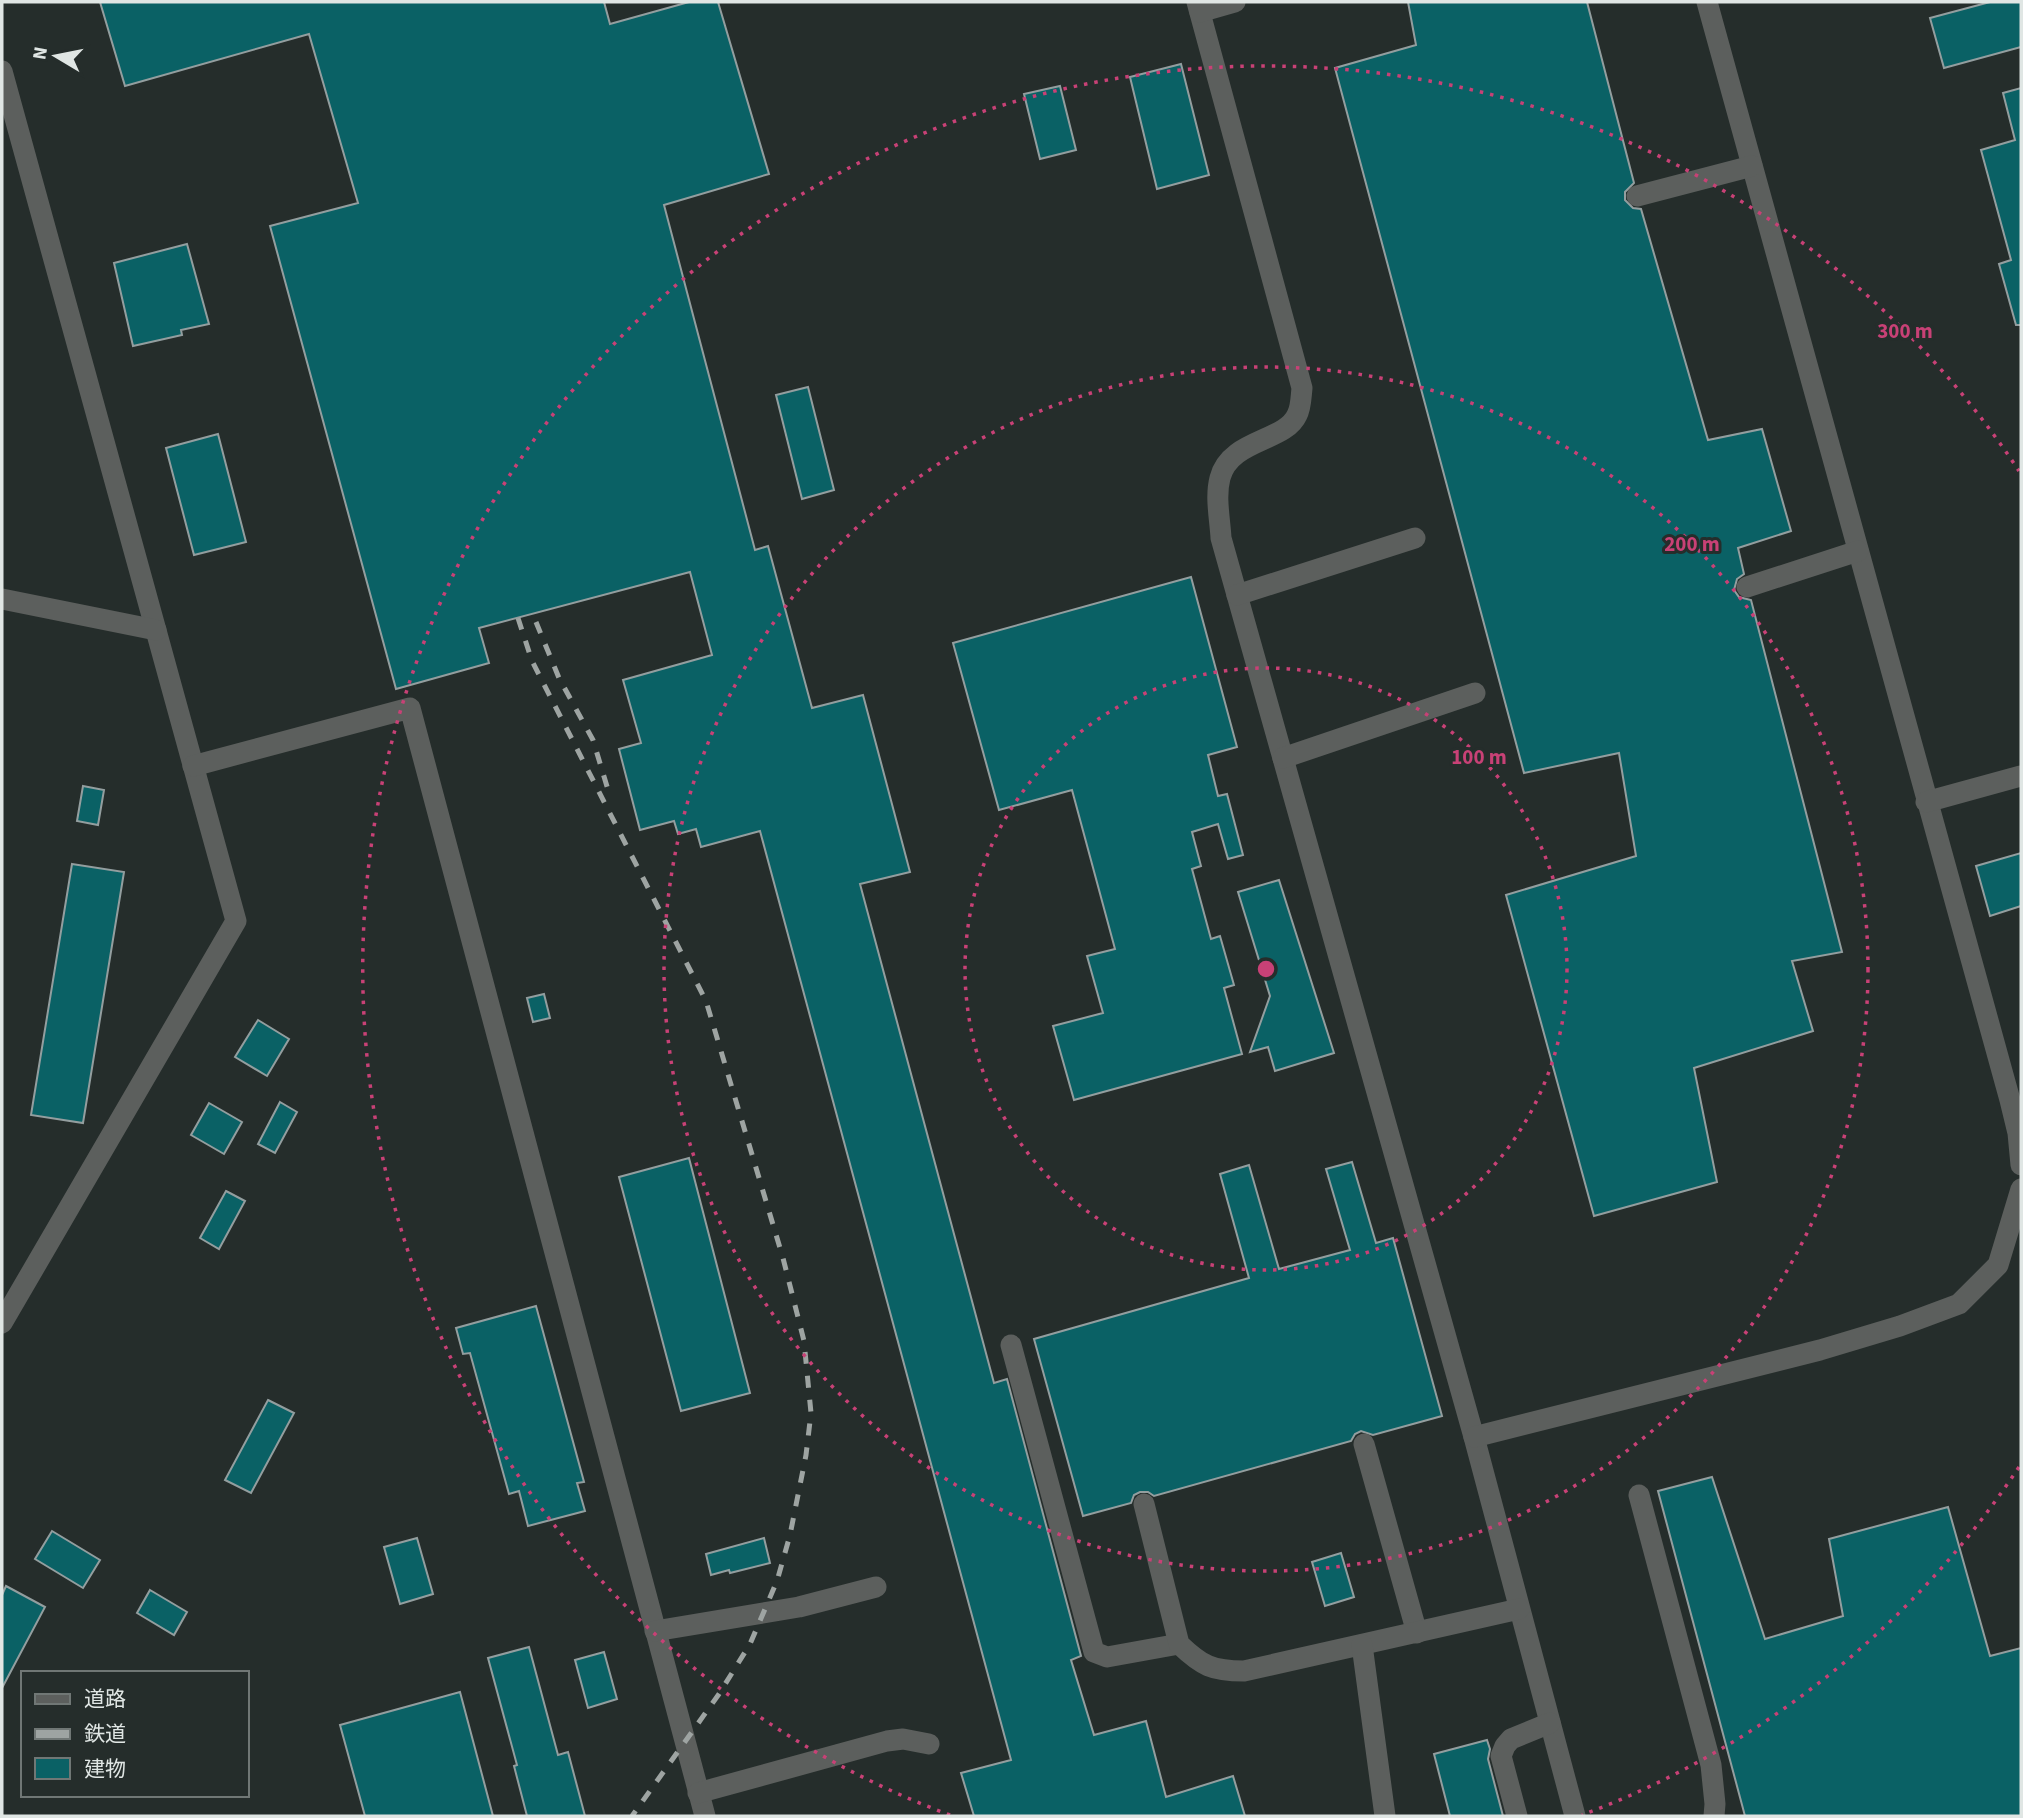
<svg xmlns="http://www.w3.org/2000/svg" width="2023" height="1818" font-family="'Source Sans 3','Noto Sans JP',sans-serif">
<style>
.building{fill:#0a6165;stroke:#939e9f;stroke-width:2}
.lines{fill:none;stroke-linecap:round;stroke-linejoin:round}
.minor{stroke:#5c5f5d;stroke-width:21}
.rail{stroke:#9ea4a2;stroke-width:5;stroke-dasharray:12 12;stroke-linecap:butt}
.ring{fill:none;stroke:#c84176;stroke-width:3.5;stroke-dasharray:3.5 7}
.centre{fill:#c84176;stroke:#252d2b;stroke-width:3.5}
.ring-label{font-size:21px;text-anchor:middle;font-weight:bold;fill:#c84176;stroke:#252d2b;stroke-width:6;stroke-linejoin:round;paint-order:stroke}
</style>
<rect width="100%" height="100%" fill="#252d2b"/>
<g class="building">
<path d="M100,2h504l6,22 79,-22h29l51,172 -105,31 91,345 13,-4 44,162 51,-13 47,177 -50,12 134,499 13,-4 74,277 -10,4 23,75 52,-14 20,76 67,-21 12,40h-271l-13,-43 50,-13 -251,-929 -59,16 -5,-18 -18,5 -4,-13 -34,9 -21,-81 22,-6 -18,-63 89,-25 -22,-83 -211,56 10,35 -93,26 -126,-463 88,-23 -49,-169 -184,52z"/>
<path d="M1408,2h179l47,181 -9,9v8l8,8 8,1 67,231 54,-11 29,102 -53,17 6,26 -7,5 -3,11 5,7 12,3 91,352 -50,9 21,70 -119,37 23,114 -123,34 -88,-321 130,-39 -17,-103 -95,20 -189,-705 81,-23z"/>
<path d="M1990,2h31v45l-77,21 -14,-50z"/>
<path d="M1181,64l28,111 -52,14 -27,-112z"/>
<path d="M1060,86l16,64 -36,9 -16,-65z"/>
<path d="M2021,88v237h-5l-17,-61 12,-4 -30,-110 34,-10 -12,-47z"/>
<path d="M187,244l22,80 -28,6 1,5 -49,11 -19,-83z"/>
<path d="M808,387l26,103 -32,9 -26,-104z"/>
<path d="M218,434l28,108 -52,13 -28,-107z"/>
<path d="M1191,577l46,170 -29,8 10,41 9,-2 16,61 -15,4 -10,-35 -26,8 9,34 -9,3 19,70 9,-3 14,49 -10,3 18,66 -168,46 -21,-74 50,-13 -16,-57 28,-7 -43,-159 -73,20 -46,-167z"/>
<path d="M83,786l21,4 -6,35 -21,-4z"/>
<path d="M2021,853v53l-31,10 -14,-50z"/>
<path d="M72,864l52,8 -41,251 -52,-8z"/>
<path d="M1279,880l55,173 -59,18 -7,-24 -18,5 20,-56 -32,-104z"/>
<path d="M544,994l6,24 -17,4 -6,-24z"/>
<path d="M258,1020l31,19 -22,37 -32,-19z"/>
<path d="M280,1102l17,10 -22,41 -17,-9z"/>
<path d="M209,1103l33,19 -18,32 -33,-19z"/>
<path d="M689,1158l61,235 -69,18 -62,-234z"/>
<path d="M1352,1162l24,81 17,-5 49,178 -69,19 -12,-4 -6,3 -4,7 -197,55 -6,-4h-8l-6,3 -3,8 -48,13 -49,-177 215,-61 -29,-104 29,-9 30,104 71,-19 -24,-81z"/>
<path d="M226,1191l19,10 -26,48 -19,-11z"/>
<path d="M536,1306l48,176 -7,1 8,28 -57,15 -9,-35 -10,3 -39,-141 -7,1 -7,-26z"/>
<path d="M268,1400l26,13 -43,80 -26,-13z"/>
<path d="M1712,1477l53,162 78,-23 -14,-77 119,-32 42,149 31,-8v168h-276l-87,-325z"/>
<path d="M52,1531l48,29 -17,28 -48,-29z"/>
<path d="M417,1538l16,56 -33,10 -16,-57z"/>
<path d="M764,1538l6,25 -40,10 -1,-3 -18,5 -5,-21z"/>
<path d="M1341,1553l13,44 -29,9 -13,-44z"/>
<path d="M6,1586l39,21 -43,81v-93z"/>
<path d="M150,1590l37,22 -13,23 -37,-22z"/>
<path d="M529,1647l29,108 10,-3 17,64h-58l-13,-50 3,-1 -29,-107z"/>
<path d="M604,1652l13,47 -29,9 -13,-48z"/>
<path d="M460,1692l33,124h-128l-25,-91z"/>
<path d="M1487,1740l3,9 -2,10 15,57h-53l-16,-62z"/>
</g>
<g class="lines">
<g class="minor">
<path d="M1197,2l105,386c-1,9 -1,20 -5,27 -12,27 -67,24 -77,63 -5,19 0,41 1,60l253,899 101,379"/>
<path d="M1707,2l303,1098 8,33 3,32"/>
<path d="M1200,12l35,-10"/>
<path d="M2,71l234,850 -234,402"/>
<path d="M1637,196l115,-30"/>
<path d="M1747,587l111,-36"/>
<path d="M1237,595l178,-57"/>
<path d="M2,599l154,31"/>
<path d="M1283,758l192,-65"/>
<path d="M193,766l217,-58 295,1108"/>
<path d="M1926,802l95,-26"/>
<path d="M1011,1345l83,307 13,5 72,-13"/>
<path d="M1474,1437l346,-87 80,-24 59,-22 39,-39 23,-76"/>
<path d="M1364,1444l53,189"/>
<path d="M1639,1495l72,270 4,39 -1,12"/>
<path d="M1144,1504l35,140c23,22 33,27 65,27l275,-62"/>
<path d="M655,1631l144,-24 77,-20"/>
<path d="M1362,1645l23,171"/>
<path d="M698,1793l189,-52 16,-2 26,5"/>
<path d="M1517,1816l-16,-60 4,-10 6,-7 39,-16"/>
</g>
<g class="rail">
<path d="M518,618l14,43 174,340 77,257 21,83 7,72 -5,42 -16,80 -13,46 -27,63 -31,50 -87,122"/>
<path d="M536,622l23,56 34,62 16,53"/>
</g>
</g>
<g class="ring">
<circle cx="1266" cy="969" r="301"/>
<circle cx="1266" cy="969" r="602"/>
<path d="M2019 1467A903 903 0 0 1 1582 1815M950 1815A903 903 0 1 1 2019 471"/>
</g>
<circle cx="1266" cy="969" r="10" class="centre"/>
<g class="ring-label">
<text x="1905" y="338">300 m</text>
<text x="1692" y="551">200 m</text>
<text x="1479" y="764">100 m</text>
</g>
<rect width="2023" height="1818" fill="none" stroke="#e0e6e4" stroke-width="7"/>
<rect x="21" y="1671" width="228" height="126" fill="#252d2b" stroke="#707775" stroke-width="2"/>
<rect x="35" y="1694" width="35" height="10" fill="#5c5f5d" stroke="#707775" stroke-width="2"/>
<text x="84" y="1706" font-size="21" fill="#e0e6e4">道路</text>
<rect x="35" y="1729" width="35" height="10" fill="#9ea4a2" stroke="#707775" stroke-width="2"/>
<text x="84" y="1741" font-size="21" fill="#e0e6e4">鉄道</text>
<rect x="35" y="1758" width="35" height="21" fill="#0a6165" stroke="#707775" stroke-width="2"/>
<text x="84" y="1776" font-size="21" fill="#e0e6e4">建物</text>
<g transform="translate(56 56) rotate(280)" stroke="#252d2b" stroke-width="5" paint-order="stroke">
<path d="M0-5L12 26L0 18L-12 26Z" fill="#e0e6e4"/>
<text y="-10" font-size="19" font-weight="bold" text-anchor="middle" fill="#e0e6e4">N</text>
</g>
</svg>
